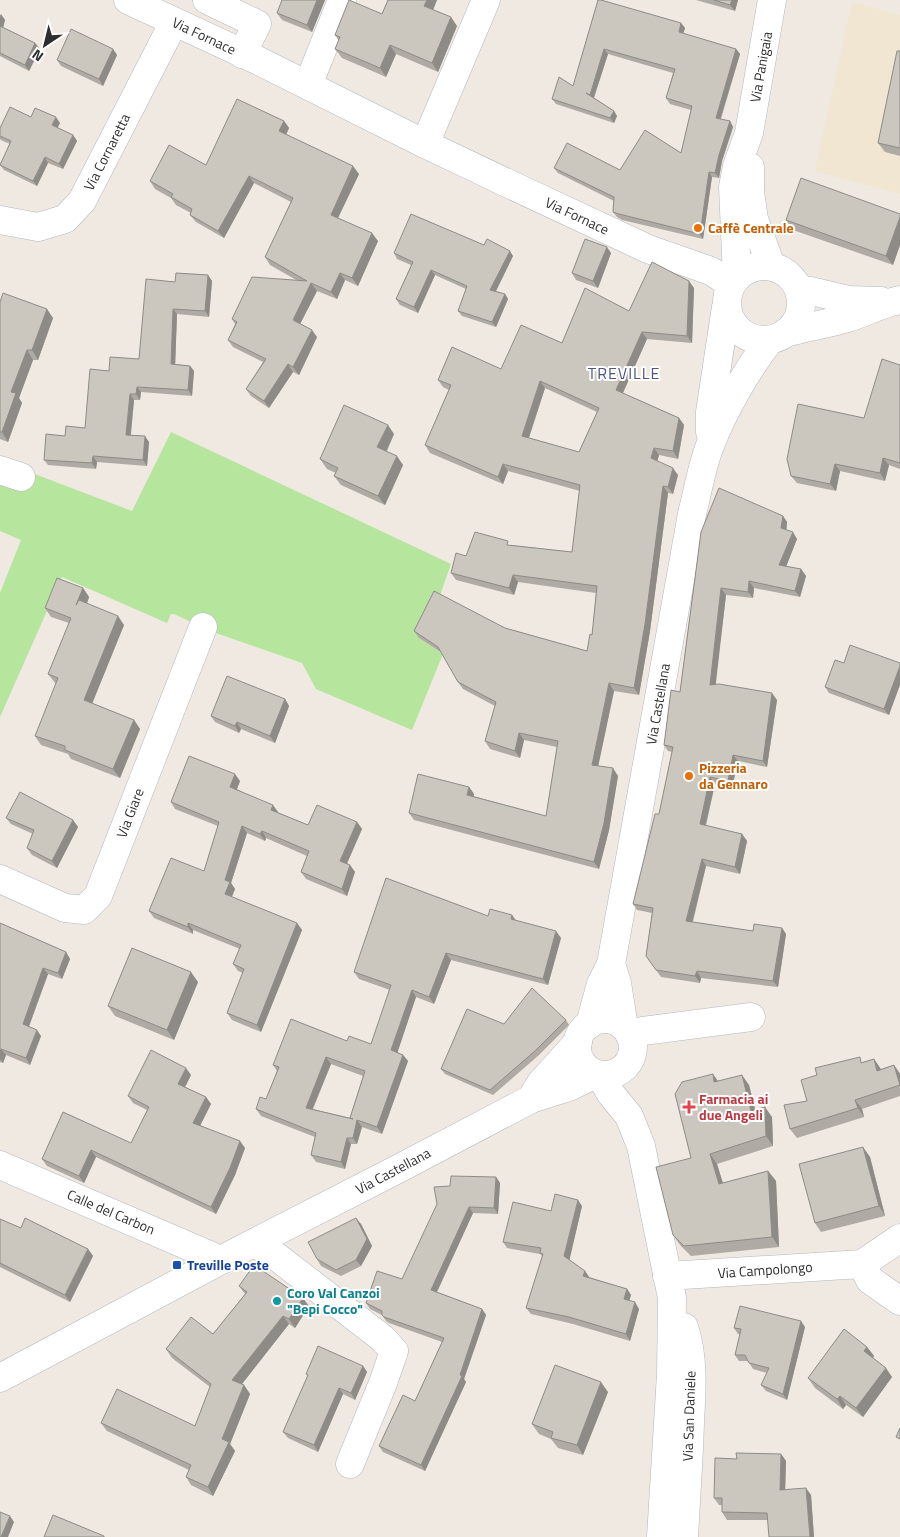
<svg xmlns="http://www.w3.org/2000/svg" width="900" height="1537" font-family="'Titillium Web',sans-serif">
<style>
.education{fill:#f0e6d1}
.green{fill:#b6e59e}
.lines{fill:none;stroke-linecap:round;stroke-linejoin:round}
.minor-casing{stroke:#b4b7c1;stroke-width:29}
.minor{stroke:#fff;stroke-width:28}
.wall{fill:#afaba4;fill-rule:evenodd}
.shaded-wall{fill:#8e8b86}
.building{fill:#cbc7bf;stroke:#8e8b86;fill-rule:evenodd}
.food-dot{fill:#e8710a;stroke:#fff;stroke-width:2}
.health-dot{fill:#e0444e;stroke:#fff;stroke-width:2}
.transit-dot{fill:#1a4fb4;stroke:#fff;stroke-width:2}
.culture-dot{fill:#0f9aa8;stroke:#fff;stroke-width:2}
.labels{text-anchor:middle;stroke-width:4;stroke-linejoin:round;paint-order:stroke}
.street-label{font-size:14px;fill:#2e2e2e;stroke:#fff}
.food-label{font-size:14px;font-weight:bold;fill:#c56008;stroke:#fff;text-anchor:start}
.health-label{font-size:14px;font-weight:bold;fill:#be3a42;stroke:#fff;text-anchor:start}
.transit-label{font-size:14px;font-weight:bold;fill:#164399;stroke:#fff;text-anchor:start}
.culture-label{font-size:14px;font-weight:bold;fill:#0d838f;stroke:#fff;text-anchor:start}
.quarter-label{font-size:16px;letter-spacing:1px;fill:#4d5680;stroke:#fff}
</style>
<rect width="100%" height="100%" fill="#efe9e1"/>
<path class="education" d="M852,2l48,13v179l-85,-23z"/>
<path class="green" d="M171,432l280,132 -12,34 -20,40 24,16 -31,76 -96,-41 -14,-26 -89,-31 -39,-18h-3l-4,9 -105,-46 -62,140v-124l21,-53 -21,-9v-54l24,-7 108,41z"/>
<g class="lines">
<g class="minor-casing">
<g id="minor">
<path d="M128,0l129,60 168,84 80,38 143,67 63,22 20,13"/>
<path d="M207,0l50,24 -15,30"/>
<path d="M308,85l34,-85"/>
<path d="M425,144l61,-144"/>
<path d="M750,167v25l4,27 17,47"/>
<path d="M0,220l38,7 27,-8 17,-18 92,-179"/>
<circle cx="764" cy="303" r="37"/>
<path d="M737,277l-4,-90 4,-21 12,-33 23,-133"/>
<path d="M799,290l12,1 38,9 32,1"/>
<path d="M785,333c21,-6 42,-9 62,-15 18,-5 35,-15 53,-18"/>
<path d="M710,432v-20l16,-105"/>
<path d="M0,470l21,7"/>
<path d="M0,879l65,29 19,2 14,-14 105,-269"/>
<path d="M611,964l6,19 7,44"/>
<circle cx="605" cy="1047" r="28"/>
<path d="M590,1024l11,-40 10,-20 81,-450c6,-23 10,-50 19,-71 13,-33 37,-75 59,-103"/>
<path d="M630,1036l13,-5 108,-14"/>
<path d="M600,1075l11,19 18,22 12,30 31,152 -1,76 -10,163"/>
<path d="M531,1099l10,-16 37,-41"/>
<path d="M0,1165l221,95"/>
<path d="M255,1243l22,14 105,81 12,13 -11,32 -33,81"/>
<path d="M862,1264l8,16 30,21"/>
<path d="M667,1276l195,-12 38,-26"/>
<path d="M0,1378l240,-128 156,-80 135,-71 38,-12 27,-13"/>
<path d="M684,1537c2,-38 5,-77 6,-115 2,-32 4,-65 -6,-95"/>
</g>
</g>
<use href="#minor" class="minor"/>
</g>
<g class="wall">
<path d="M325,0l-13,32 -30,-12 -5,-7z"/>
<path d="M388,0h49l-4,10 24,16 -19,46 -42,-18 -10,23 -44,-19 -7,-9 4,-8 -4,-6 47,-21z"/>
<path d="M598,0l83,23 4,5 -2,6 53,15 4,5 -19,65 9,2 3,6 -11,34 -3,17 -7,-1 -9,62 -81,-19 -5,-3 -4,-5 1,-11 -56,-28 -4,-5 66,2 61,-17 10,-43 -21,-6 -4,-6 7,-25 -65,-19 -14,44 20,13 3,5 -3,7 -58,-19 -4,-5 21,-13z"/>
<path d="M696,0h42l-3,11z"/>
<path d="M0,14l5,6 -2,8 32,15 5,6 -11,22 -29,-15z"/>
<path d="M113,49l4,6 -14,31 -42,-20 -4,-6z"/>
<path d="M900,51v105l-15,-4 -7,-9z"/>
<path d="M31,117l29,6 -3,5 16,7 4,6 -14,28 -15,-6 -11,23 -33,-16 -4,-5 10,-21 -9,-4 -1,-1v-11z"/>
<path d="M284,121l5,7 -3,7 73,39 -21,44 40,23 -20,45 -13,-6 -8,19 -20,-8 -17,33 17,13 -18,38 -6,-3 -24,36 -18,-12 -5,-7 17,-27 -30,-15 -5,-7 7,-16 -3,-5 66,-38 -28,-16 -5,-8 26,-55 -37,-19 -30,55 -28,-16 -6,-7 1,-2 -15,-8 -5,-7 -16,-9 -5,-8 56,-16z"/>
<path d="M900,214v31l-7,20 -100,-35 -7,-10z"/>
<path d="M484,245l29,11 -17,35 9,3 3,5 -12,28 -34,-11 -4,-5 8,-22 -31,-14 -17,38 -18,-8 -4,-6 15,-34 -14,-6 -3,-6z"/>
<path d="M611,253l-13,35 -22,-8 -4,-7z"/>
<path d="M208,275l4,6 -3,36 -32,-3 -2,50 15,2 4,5 -2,25 -51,-4 -1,8h-6l-3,35 18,7 -2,24 -50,-4 -1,7 -48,-4 -4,-5 21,-24 20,-8 24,-57 30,-12 36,-77z"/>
<path d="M694,288l-2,55 -45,-4 -24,54 56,25 5,7 -6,34 -19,-4 -2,6 21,14 -5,19 -5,-1 -18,138 -11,64 -25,-4 -16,75 20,10 -9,54 -10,39 -185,-49 -5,-7 60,-26 5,7 -1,2 73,20 11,-69 -33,-7 -4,18 -30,-9 -5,-8 10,-35 -32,-17 -5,-7 -16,-29 -23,-15 -5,-7 91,-3 82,23 5,-16 4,-42 -78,-11 -4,13 -58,-15 -5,-7 15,-17 45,-11 61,7 8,-61 -72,-20 -5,13 -73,-31 -5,-8 24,-55 -6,-3 -5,-7 63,-11 61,-26 67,-32zM545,388l52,24 -18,40 -50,-14z"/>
<path d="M0,302l53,16 -15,42h-5l-14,38 3,5 -14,39 -8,-3z"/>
<path d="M900,365v104l-11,-4 -4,16 -45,-10 -4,20 -39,-8 -6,-7 73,-58z"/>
<path d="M394,434l-7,17 16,14 -18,40 -44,-20 -7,-9 2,-3 -9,-4 -7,-10z"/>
<path d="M783,516l4,6 -1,8 11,9 -11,27 15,3 5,7 -6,21 -46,-9 -1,10 -27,-3 -11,89 62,16 -10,67 -29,-6 -6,27 -17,-4 -9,42 36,8 5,7 -7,33 -34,-8 -13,56 60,9 29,-3 4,6 -8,53 -77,-9 -1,5 -39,-6 -15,-21 6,-43 -15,-3 -4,-6 26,-90 13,-62 -4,-1 -4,-6 16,-53 21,-160z"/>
<path d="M83,588l6,9 -2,7 37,21 -32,78 42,17 6,9 -20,49 -49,-19 -3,-5 -27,-9 -6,-9 21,-52 -8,-10 21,-51 -18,-6 -6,-9z"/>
<path d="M844,663h56l-11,52 -60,-22 -4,-6z"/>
<path d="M285,699l4,7 -14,37 -34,-14 -2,4 -24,-11 -4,-6z"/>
<path d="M240,781l-3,8 41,23h-1l31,13 49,-3 5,7 -15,34 3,2 5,7 -8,24 -41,-17 -5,-7 6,-16 -41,-18 -1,3 -18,-8 -16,50 4,6 -3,8 65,26 5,7 -41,102 -29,-12 -5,-7 16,-40 -5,-2 -5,-7 7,-15 -47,-19v4l-39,-16 -5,-7 55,-40 14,-45 -43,-17 -4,-7z"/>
<path d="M6,818l67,2 5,7 -21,41 -25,-13 -5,-7 6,-14 -22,-10z"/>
<path d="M512,915l4,6 45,17 -13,47 -97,-25 -17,44 -18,-7 -19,55 6,3 5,6 -26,73 -20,-7 -5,17h-6l-6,25 -29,-7 -5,-7 4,-18 -54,-21 -5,-7 10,-10 11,-28 -4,-6 74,-24 24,3 19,-54 -31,-11 -5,-7 134,-56zM331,1064l32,12 -13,42 -37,-9z"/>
<path d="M0,923l66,29 4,7 -8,20 -14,-5 -19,53 12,9 -11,29 -24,-10 -3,8 -3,-1z"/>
<path d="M198,982l-24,58 -59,-24 -7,-10z"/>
<path d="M566,1020l3,5 -30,30 -46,40 -48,-21 -4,-5 63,-45z"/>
<path d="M874,1059l7,10 13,-4 6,9v22l-38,13 2,8 -67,21 -7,-9 17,-28 56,-39z"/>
<path d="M191,1075l-6,12 21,10 5,7 -11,21 45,23 -10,27 -19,39 -120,-57 -12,26 -37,-17 -5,-7 89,-16 16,-33 -14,-7 -5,-7z"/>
<path d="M718,1081l31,4 6,25 17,7 1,29 -56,18 6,19 45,-12 8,10 3,66 -88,9 -11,-11 -7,-10 18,-77z"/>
<path d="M870,1157l15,59 -64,16 -6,-9z"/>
<path d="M496,1177l4,6 -2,31 -25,-1 -36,79 45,17 4,6 -22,64 2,3 -41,89 -42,-19 -4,-6 36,-45 27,-59 -53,-19 -3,-2 -4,-6 -12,-6 -4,-6 36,-24 48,-93z"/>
<path d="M582,1206l-13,54 16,11 4,6 38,12 4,6 -2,6 10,8 -9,32 -57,-17 -42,-10 -5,-6 16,-52 -2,-2 -33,-6 -4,-6 48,-31z"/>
<path d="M0,1219l21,9 67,21 5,7 -23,46 -70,-35z"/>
<path d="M361,1224l11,22 -11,20 -20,10 -20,-10 -4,-7z"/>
<path d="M239,1286l70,20 -14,22 -6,-4 -47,60 2,1 6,9 -20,50 5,7 -22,45 -22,-11 -5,-8 3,-7 -82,-39 -6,-8 94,3 15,-39 -38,-29 -6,-9 47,-15 32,-40z"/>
<path d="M805,1327l-18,73 -21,-9 -5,-6 6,-12 -14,-4 -5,-8h-9l-4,-6 5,-21h-2l-4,-6z"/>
<path d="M867,1347l7,9 -1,2 19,19 -29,40 -17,-12 -3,4 -28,-21 -7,-10z"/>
<path d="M363,1366l4,6 -12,28 -12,-6 -25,58 -30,-14 -5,-6 25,-56 -2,-2z"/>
<path d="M608,1392l-25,63 -25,-7 -7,-9 -12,-5 -7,-10z"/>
<path d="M781,1454l5,7 -1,29 26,5 3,42h-45l-1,-17h-41l-5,-8v-7h-3l-5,-7 23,-39z"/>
</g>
<g class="shaded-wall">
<path d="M317,0h8l-13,32 -5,-7z"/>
<path d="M427,0h10l-6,15 -7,-9z"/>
<path d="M732,0h6l-3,11 -5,-6z"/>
<path d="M1,14l4,6 -3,11 -2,-2v-11z"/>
<path d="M451,17l6,9 -19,46 -6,-9z"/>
<path d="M681,23l4,5 -3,9 -3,-5z"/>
<path d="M35,43l5,6 -11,22 -4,-6z"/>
<path d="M390,45l6,9 -10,23 -6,-9z"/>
<path d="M113,49l4,6 -14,31 -4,-7z"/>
<path d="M604,49l4,5 -15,46 -3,-5z"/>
<path d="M736,49l4,5 -21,69 -3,-5z"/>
<path d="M614,111l3,5 -3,7 -4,-5z"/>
<path d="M56,117l4,6 -4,8 -4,-6z"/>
<path d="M284,121l5,7 -5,11 -5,-8z"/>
<path d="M730,121l3,6 -11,34 -3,17 -4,-5 4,-18z"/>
<path d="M73,135l4,6 -14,28 -4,-5z"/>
<path d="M45,157l3,6 -11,23 -4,-5z"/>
<path d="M353,166l6,8 -23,48 -5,-7z"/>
<path d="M709,172l3,5 -9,62 -3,-5z"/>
<path d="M249,176l5,7 -30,55 -6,-7z"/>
<path d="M900,217v28l-7,20 -7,-9z"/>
<path d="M372,233l6,8 -20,45 -6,-8z"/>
<path d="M607,247l4,6 -13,35 -5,-7z"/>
<path d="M510,251l3,5 -19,39 -4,-5z"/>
<path d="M431,270l4,5 -17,38 -4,-6z"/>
<path d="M340,273l5,7 -8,19 -6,-7z"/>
<path d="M208,275l4,6 -3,36 -4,-6z"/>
<path d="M689,281l5,7 -2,55 -5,-7z"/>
<path d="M311,283l6,8 -19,37 -5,-8z"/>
<path d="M505,294l3,5 -12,28 -4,-5z"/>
<path d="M47,309l6,9 -15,42 -6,-10z"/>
<path d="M173,309l4,5 -2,56 -4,-6z"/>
<path d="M312,330l5,7 -18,38 -6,-8z"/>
<path d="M642,332l5,7 -26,58 -5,-7z"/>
<path d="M27,350l6,10 -14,38 3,5 -14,39 -6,-10 9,-40z"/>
<path d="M288,364l5,8 -24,36 -5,-7z"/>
<path d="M190,366l4,5 -2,25 -4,-6z"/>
<path d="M540,381l5,7 -18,55 -5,-7z"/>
<path d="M137,387l4,5 -1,8 -4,-6z"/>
<path d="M130,394l4,6 -4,40 -4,-5z"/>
<path d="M679,418l5,7 -6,34 -5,-8z"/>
<path d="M388,425l6,9 -10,22 -7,-9z"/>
<path d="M145,436l4,6 -2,24 -4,-6z"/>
<path d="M654,448l5,7 -3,11 -5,-8z"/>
<path d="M93,456l4,6 -1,7 -4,-6z"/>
<path d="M397,456l6,9 -18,40 -7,-9z"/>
<path d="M883,458l6,7 -4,16 -5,-8z"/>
<path d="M503,464l5,7 -5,13 -5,-7z"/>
<path d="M835,464l5,7 -4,20 -6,-7z"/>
<path d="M673,468l5,7 -5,19 -5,-7z"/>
<path d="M663,486l5,7 -18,138 -11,64 -5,-7z"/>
<path d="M783,516l4,6 -1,13 -5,-7z"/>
<path d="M793,532l4,7 -13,33 -5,-7z"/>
<path d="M801,569l5,7 -6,21 -5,-6z"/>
<path d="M513,575l5,7 -4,13 -5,-7z"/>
<path d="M749,581l5,7 -1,10 -5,-6z"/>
<path d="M83,588l6,9 -6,17 -7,-9z"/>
<path d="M721,588l5,7 -11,96 -5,-6z"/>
<path d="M118,616l6,9 -34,84 -6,-9z"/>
<path d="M900,666v19l-11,30 -5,-6z"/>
<path d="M609,683l5,8 -17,81 -5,-7z"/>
<path d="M772,693l5,7 -10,67 -4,-6z"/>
<path d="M285,699l4,7 -14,37 -5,-7z"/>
<path d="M134,720l6,9 -20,49 -7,-9z"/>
<path d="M237,722l4,7 -2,4 -4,-7z"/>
<path d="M519,733l5,7 -4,18 -5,-7z"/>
<path d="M733,755l5,6 -6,27 -4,-7z"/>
<path d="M613,768l5,8 -9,54 -10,39 -5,-7z"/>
<path d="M235,774l5,7 -5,13 -5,-7z"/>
<path d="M710,777l5,7 -11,47 -4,-7z"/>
<path d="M469,787l5,7 -2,8 -5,-7z"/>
<path d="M273,805l5,7 -3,5 -4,-7z"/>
<path d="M73,820l5,7 -21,41 -5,-7z"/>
<path d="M357,822l5,7 -17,39 -5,-7z"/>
<path d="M242,826l5,7 -16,50 4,6 -5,12 -5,-7v-14z"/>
<path d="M262,831l4,7 -1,3 -5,-7z"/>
<path d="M742,834l5,7 -7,33 -5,-7z"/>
<path d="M702,859l4,7 -15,61 -5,-6z"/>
<path d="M350,865l5,7 -8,24 -5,-7z"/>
<path d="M512,915l5,7 -6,-3z"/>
<path d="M188,923l5,7v4l-5,-7z"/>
<path d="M297,923l5,7 -41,102 -4,-7z"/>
<path d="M782,928l4,6 -8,53 -5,-6z"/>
<path d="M556,931l5,7 -13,47 -5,-6z"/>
<path d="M66,952l4,7 -8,20 -4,-6z"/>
<path d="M446,953l5,7 -17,44 -5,-7z"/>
<path d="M43,968l5,6 -21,57 -4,-7z"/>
<path d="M697,971l4,7 -1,5 -5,-7z"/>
<path d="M191,972l7,10 -24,58 -7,-10z"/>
<path d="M412,990l4,7 -20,60 -5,-7z"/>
<path d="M37,1030l4,6 -11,29 -4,-7z"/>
<path d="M1,1049l5,6 -3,8 -3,-4v-7z"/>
<path d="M403,1055l5,6 -26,73 -5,-7z"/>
<path d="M326,1057l5,7 -21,51 -4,-7z"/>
<path d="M874,1059l6,9 4,11 -7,-8z"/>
<path d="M894,1065l6,9v11z"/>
<path d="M186,1068l5,7 -8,16 -5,-7z"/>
<path d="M713,1074l7,10 -6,-2z"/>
<path d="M742,1075l7,10 9,36 -7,-10z"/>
<path d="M206,1097l5,7 -13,26 -5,-7z"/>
<path d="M855,1100l7,9 2,8 -6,-9z"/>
<path d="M765,1107l7,10 1,29 -7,-10z"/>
<path d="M357,1120l5,7 -5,17 -4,-6z"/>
<path d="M347,1138l4,6 -6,25 -4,-7z"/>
<path d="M240,1141l5,7 -10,27 -19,39 -5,-7z"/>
<path d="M863,1147l7,10 15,59 -6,-10z"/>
<path d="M91,1150l5,7 -12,26 -5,-7z"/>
<path d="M710,1154l7,10 9,30 -7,-10z"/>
<path d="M768,1171l8,10 3,66 -7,-10z"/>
<path d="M496,1177l4,6 -2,31 -4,-6z"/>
<path d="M578,1200l4,6 -13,56 -5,-6z"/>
<path d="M469,1207l4,6 -38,83 -4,-6z"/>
<path d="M356,1218l5,6 11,22 -11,20 -5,-6z"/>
<path d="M88,1249l5,7 -23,46 -5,-7z"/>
<path d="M585,1271l4,6 -2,5 -4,-6z"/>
<path d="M627,1289l4,6 -3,10 -4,-6z"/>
<path d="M303,1298l6,8 -14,22 -6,-9z"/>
<path d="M635,1302l4,7 -9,32 -4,-7z"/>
<path d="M482,1309l4,6 -22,64 2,3 -41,89 -4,-6 39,-90z"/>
<path d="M283,1316l6,8 -51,65 -6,-9z"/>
<path d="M801,1321l4,6 -18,73 -4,-6z"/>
<path d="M867,1347l7,9 -3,5 -7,-10z"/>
<path d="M363,1366l4,6 -12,28 -4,-7z"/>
<path d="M886,1368l6,9 -29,40 -7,-9z"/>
<path d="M601,1382l7,10 -25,63 -6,-10z"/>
<path d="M244,1385l6,9 -20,50 5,7 -22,45 -5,-9 14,-48z"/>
<path d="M339,1388l4,6 -25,58 -4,-7z"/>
<path d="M840,1396l6,9 -3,4 -6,-10z"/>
<path d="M781,1454l5,7 -1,36 -5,-7z"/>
<path d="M806,1488l5,7 3,42h-4z"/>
<path d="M10,1516l4,6 -6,15h-7z"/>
</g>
<g class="building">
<path d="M282,0h35l-10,25 -30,-12z"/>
<path d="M349,0l33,14 6,-14h39l-3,6 27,11 -19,46 -42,-18 -10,23 -45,-19 5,-12 -5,-2z"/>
<path d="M598,0h3l80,23 -2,9 57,17 -20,69 14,3 -11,34 -4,18 -6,-1 -9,62 -81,-20 -6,-2 1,-15 -60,-29 13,-25 53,27 25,-40 36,23 11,-47 -26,-8 9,-29 -71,-20 -14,46 -4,-2 28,18 -4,7 -58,-19 7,-22 14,9z"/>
<path d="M714,0h18l-2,5z"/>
<path d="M0,26l35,17 -10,22 -25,-12z"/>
<path d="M71,29l42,20 -14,30 -42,-19z"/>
<path d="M897,51h3v97l-22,-5z"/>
<path d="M237,99l47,22 -5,10 74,35 -22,49 41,18 -20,45 -12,-5 -9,19 -20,-9 -18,37 19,10 -19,37 -5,-3 -24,37 -18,-12 20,-30 -38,-19 9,-18 -5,-3 20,-42 55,4 -42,-24 28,-59 -44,-22 -31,55 -28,-16 2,-6 -21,-12 2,-3 -23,-13 19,-36 37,20z"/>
<path d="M10,107l21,10 4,-9 21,9 -4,8 21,10 -14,29 -14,-7 -12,24 -33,-16 11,-24 -11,-5v-8z"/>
<path d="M801,178l99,36v3l-14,39 -100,-36z"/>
<path d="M411,214l73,31 3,-6 23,12 -20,39 15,4 -13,28 -34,-11 9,-25 -36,-16 -17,37 -18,-8 17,-37 -19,-9z"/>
<path d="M585,239l22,8 -14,34 -21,-8z"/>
<path d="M652,262l37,19 -2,55 -45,-4 -26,58 63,28 -6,33 -19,-3 -3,10 22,10 -5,19 -5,-1 -18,138 -11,64 -25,-5 -17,82 21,3 -9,55 -10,39 -185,-49 9,-39 51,13 -2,8 79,21 12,-75 -39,-8 -4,18 -30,-10 11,-39 -38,-20 -20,-35 -24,-16 20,-40 71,37 82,23 3,-17 2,1 5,-49 -84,-11 -4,13 -58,-15 5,-20 10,3 9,-24 33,9 -1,4 65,7 8,-67 -77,-21 -5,13 -73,-32 26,-60 -13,-5 14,-33 49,22 20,-44 41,18 23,-55 44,23zM540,381l59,27 -20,44 -57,-16z"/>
<path d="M176,273l32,2 -3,36 -32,-2 -2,55 19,2 -2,24 -51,-3 -1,7h-6l-4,41 19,1 -2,24 -50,-4 -1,7 -48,-3 2,-26 19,2 1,-10 19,2 5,-59 19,2 1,-14 29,2 7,-80 29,3z"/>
<path d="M3,293l44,16 -15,41h-5l-16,42 5,1 -14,39h-2v-130z"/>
<path d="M882,359l18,6v98l-17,-5 -3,15 -45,-9 -5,20 -39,-8 -4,-17 11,-55 66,14z"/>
<path d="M344,405l44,20 -11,22 20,9 -19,40 -44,-20 4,-8 -18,-9z"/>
<path d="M719,488l64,28 -2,12 12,4 -14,33 22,4 -6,22 -46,-10 -1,11 -27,-4 -11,97 9,-1 53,9 -9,68 -30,-6 -5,26 -18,-4 -10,47 42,10 -7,33 -33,-8 -16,62 67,10 1,-7 28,4 -9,53 -76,-10 -2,5 -39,-6 -10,-14 7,-48 -20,-4 22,-90h4l14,-67 -9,-2 7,-55 9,2 21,-160z"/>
<path d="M57,578l26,10 -7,17 3,-5 39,16 -34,84 50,20 -21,49 -48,-19v-4l-30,-10 23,-58 -10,-4 23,-56 -26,-10z"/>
<path d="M850,645l50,18v3l-16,43 -59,-22 10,-27 9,3z"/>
<path d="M227,676l58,23 -15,37 -33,-14 -2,4 -24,-10z"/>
<path d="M189,756l46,18 -5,13 43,18 -2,5 37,15 9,-20 40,17 -17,39 10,4 -8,24 -41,-17 8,-21 -47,-20 -2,3 -18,-8 -17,54 5,2 -5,12 72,29 -40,102 -30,-12 17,-44 -11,-5 8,-19 -53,-22v4l-39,-16 22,-53 33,13 15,-49 -48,-20z"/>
<path d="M20,792l53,28 -21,41 -25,-13 7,-18 -28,-12z"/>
<path d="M386,878l102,38 2,-7 22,6 -1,4 45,12 -13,48 -97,-26 -17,44 -17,-7 -21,60 12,5 -26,72 -20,-7 -4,18h-6l-6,24 -30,-7 5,-22 -60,-24 4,-12 6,2 13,-32 -6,-2 18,-46 56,22 2,-5 22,8 20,-59 -37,-13zM326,1057l39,14 -15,47 3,1 -47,-11z"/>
<path d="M0,923l66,29 -8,21 -15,-5 -20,56 14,6 -11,28 -25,-9 -1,3z"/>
<path d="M132,948l59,24 -24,58 -59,-24z"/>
<path d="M532,988l34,32 -30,30 -46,40 -49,-21 26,-60 37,15z"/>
<path d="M151,1050l35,18 -8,16 28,13 -13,26 47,18 -10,27 -19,39 -120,-57 -12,26 -37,-17 21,-47 68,31 18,-36 -21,-11z"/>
<path d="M860,1057l1,6 13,-4 3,12 17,-6 6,20 -45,15 3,8 -68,21 -6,-24 23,-4 -6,-21 16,-5 -2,-7z"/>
<path d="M713,1074l1,8 28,-7 9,36 14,-4 1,29 -56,18 9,30 49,-13 4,66 -88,9 -11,-11 -17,-68 35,-9 -16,-64 7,-12z"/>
<path d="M863,1147l16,59 -64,17 -16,-59z"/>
<path d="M451,1176l45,1 -2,31 -25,-1 -38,83 51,19 -22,66 2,1 -41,89 -42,-19 24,-51 12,6 29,-63 -60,-21 -2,-2v-4l-16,-8 11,-32 25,8 35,-75 -3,-17 16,-1z"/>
<path d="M555,1194l23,6 -14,56 21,15 -2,5 44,13 -3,10 11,3 -9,32 -57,-17 -43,-9 17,-54 -3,-1 1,-5 -38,-6 10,-40 38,9z"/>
<path d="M25,1218l63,31 -23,46 -65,-32v-44l21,9z"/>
<path d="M356,1218l11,21 -11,21 -20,10 -19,-11 -9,-17z"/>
<path d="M254,1265l49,33 -14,21 -6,-3 -51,64 12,5 -22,54 7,3 -21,45 -22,-10 5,-12 -90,-42 16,-34 78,37 16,-42 -45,-35 25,-32 22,17 34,-42 -8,-6z"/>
<path d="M740,1306l61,15 -18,73 -22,-9 8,-17 -20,-5 -4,-8h-10l6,-26 -7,-1z"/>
<path d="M844,1329l23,18 -3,4 22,17 -30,40 -16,-12 -3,3 -29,-21z"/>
<path d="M318,1346l45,20 -12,27 -12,-5 -25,57 -31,-13 25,-57 -2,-1z"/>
<path d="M555,1365l46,17 -24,63 -26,-7 2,-6 -21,-8z"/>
<path d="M900,1428v11l-4,-2z"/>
<path d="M736,1453l45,1 -1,36 26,-2 4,49h-41l-2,-24 -45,-1v-14h-8l1,-40 22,1z"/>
<path d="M0,1512l10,4 -9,21h-1z"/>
<path d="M53,1515l51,21v1h-60z"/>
</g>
<g class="food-dot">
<circle cx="698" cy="228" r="5"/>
<circle cx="689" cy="776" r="5"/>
</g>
<path class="health-dot" d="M686.5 1099.5h5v5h5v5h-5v5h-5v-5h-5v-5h5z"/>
<rect class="transit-dot" x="172" y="1260" width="10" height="10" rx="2.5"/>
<circle class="culture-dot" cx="277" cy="1301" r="5"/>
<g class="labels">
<g class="street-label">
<text transform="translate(204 36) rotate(25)" y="5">Via Fornace</text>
<text transform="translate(761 67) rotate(-80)" y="5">Via Panigaia</text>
<text transform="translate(107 152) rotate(-63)" y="5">Via Cornaretta</text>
<text transform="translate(577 216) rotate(25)" y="5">Via Fornace</text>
<text transform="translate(658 704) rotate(-80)" y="5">Via Castellana</text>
<text transform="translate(130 813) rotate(-69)" y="5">Via Giare</text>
<text transform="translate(393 1171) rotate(-28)" y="5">Via Castellana</text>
<text transform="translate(111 1212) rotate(23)" y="5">Calle del Carbon</text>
<text transform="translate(765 1270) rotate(-4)" y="5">Via Campolongo</text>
<text transform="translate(689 1416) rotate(-88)" y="5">Via San Daniele</text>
</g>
<g class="food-label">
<text x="708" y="233">Caffè Centrale</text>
<text x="699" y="773">Pizzeria<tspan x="699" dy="16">da Gennaro</tspan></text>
</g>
<g class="health-label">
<text x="699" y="1104">Farmacia ai<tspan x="699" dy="16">due Angeli</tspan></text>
</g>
<g class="transit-label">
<text x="187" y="1270">Treville Poste</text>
</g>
<g class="culture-label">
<text x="287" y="1298">Coro Val Canzoi<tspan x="287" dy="16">"Bepi Cocco"</tspan></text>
</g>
<g class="quarter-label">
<text x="624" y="379">TREVILLE</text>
</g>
</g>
<g transform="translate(45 45) rotate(215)" stroke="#ffffff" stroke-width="4" paint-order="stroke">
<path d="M0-4L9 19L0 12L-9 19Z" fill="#2e2e2e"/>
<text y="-8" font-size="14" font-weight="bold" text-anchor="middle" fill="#2e2e2e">N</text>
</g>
</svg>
